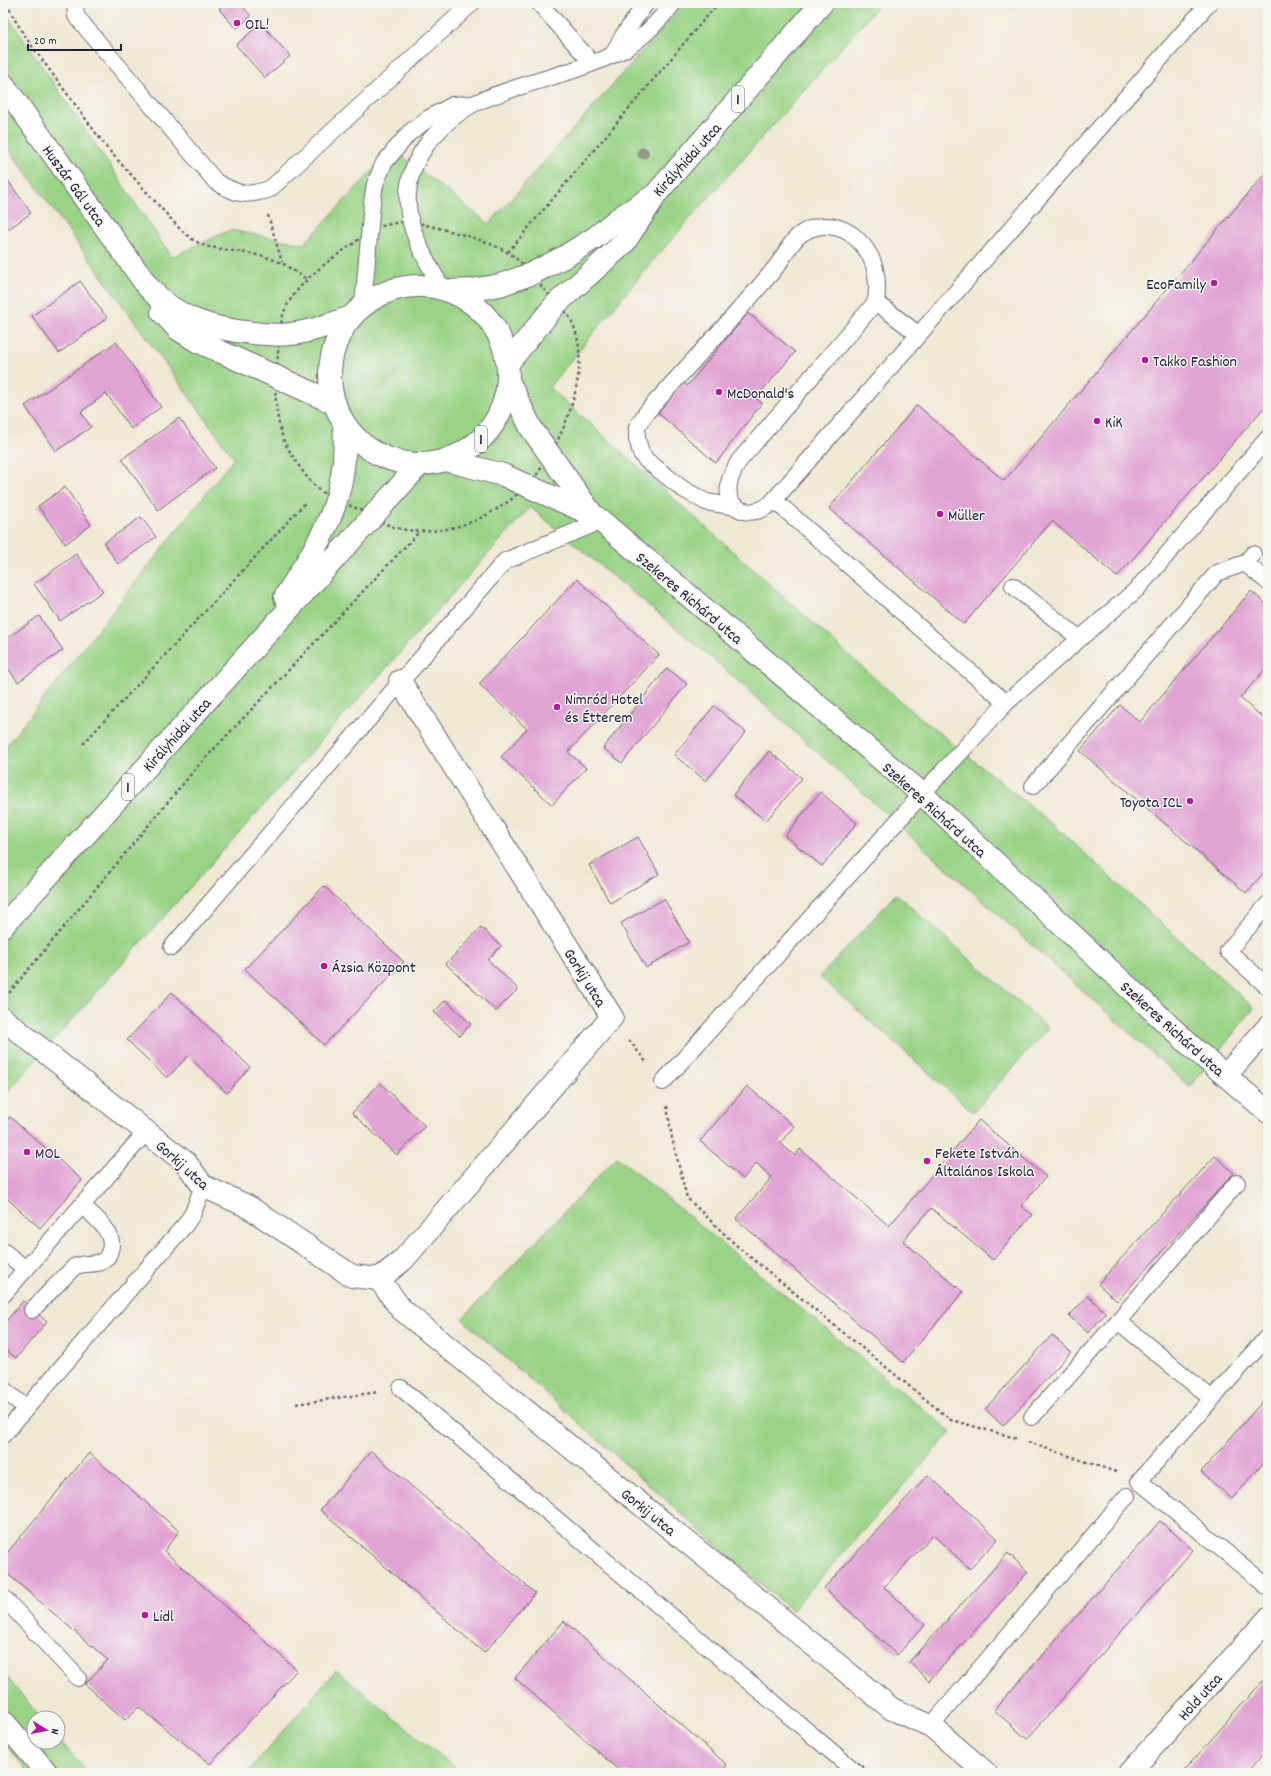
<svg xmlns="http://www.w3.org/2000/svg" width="1271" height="1776" font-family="Dekko,sans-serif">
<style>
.green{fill:#9ad386;stroke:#5e7a60}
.building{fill:#e1a3d4}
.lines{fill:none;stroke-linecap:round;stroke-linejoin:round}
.service-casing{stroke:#6a6771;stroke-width:18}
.minor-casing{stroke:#6a6771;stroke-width:24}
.primary-casing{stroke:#6a6771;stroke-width:24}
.path{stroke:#6a6771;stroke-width:2.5;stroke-dasharray:3 3;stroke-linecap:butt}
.service{stroke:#fff;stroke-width:16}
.minor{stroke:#fff;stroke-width:22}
.primary{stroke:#fff;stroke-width:22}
.tree{fill:#93988c}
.poi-dot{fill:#b5179e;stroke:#f6f6f2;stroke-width:1.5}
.labels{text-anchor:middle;stroke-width:3;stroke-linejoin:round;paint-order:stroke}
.shield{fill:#f6f6f2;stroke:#626272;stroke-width:1}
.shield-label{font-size:15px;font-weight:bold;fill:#22223b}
.poi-label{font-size:16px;fill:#22223b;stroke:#f6f6f2;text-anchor:start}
.street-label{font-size:16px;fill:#22223b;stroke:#f6f6f2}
</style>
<rect width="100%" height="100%" fill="#f6f6f2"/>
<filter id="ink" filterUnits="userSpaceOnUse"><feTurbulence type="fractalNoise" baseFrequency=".025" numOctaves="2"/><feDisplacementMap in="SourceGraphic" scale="8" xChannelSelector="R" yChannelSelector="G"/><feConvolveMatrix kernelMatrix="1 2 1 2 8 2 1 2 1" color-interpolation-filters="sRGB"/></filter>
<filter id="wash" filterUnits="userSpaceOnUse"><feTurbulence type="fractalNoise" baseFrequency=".012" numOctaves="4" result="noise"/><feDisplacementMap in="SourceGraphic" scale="16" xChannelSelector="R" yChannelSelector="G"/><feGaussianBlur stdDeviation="0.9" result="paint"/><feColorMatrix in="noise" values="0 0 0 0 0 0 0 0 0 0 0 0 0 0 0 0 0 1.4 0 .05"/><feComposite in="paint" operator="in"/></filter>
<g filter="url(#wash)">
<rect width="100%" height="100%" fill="#f1e8d4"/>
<g class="green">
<path d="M685,3h196l-231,261 -101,123 351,314 150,121 204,186 -64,79 -470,-422 -190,-158 -527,590v-347l231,-292 -231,-317v-132l169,248 58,-27 74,14 89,-95 96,75z"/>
<path d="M896,894l152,134 -75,84 -153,-135z"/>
<path d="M617,1157l334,275 -160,179 -329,-292z"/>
<path d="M336,1670l125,103h-214z"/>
<path d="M3,1673l38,45h-7v24h24v-4l30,35h-59l-26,-32z"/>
</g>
<g id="blocks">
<g class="building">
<path d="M227,3h13l11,13 -15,13 -17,-20z"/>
<path d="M261,23l29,33 -25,22 -29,-33z"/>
<path d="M1268,170v233l-151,174 -65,-56 -88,103 -135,-116 88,-103 87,76z"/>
<path d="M4,175l27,38 -28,20v-57z"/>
<path d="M80,281l27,37 -48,35 -27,-37z"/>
<path d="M748,313l47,39 -39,46 6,5 -46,60 -58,-50 26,-31 3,4z"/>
<path d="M116,342l45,65 -30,22 -25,-36 -25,19 10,15 -35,24 -31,-45z"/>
<path d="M179,418l36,50 -57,42 -36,-51z"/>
<path d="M65,487l26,38 -26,19 -27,-38z"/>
<path d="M141,517l15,20 -38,27 -14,-21z"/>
<path d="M76,554l27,37 -43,30 -26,-37z"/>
<path d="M577,579l82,76 -91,97 18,16 -34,37 -51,-48 26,-28 -48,-45z"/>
<path d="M1251,591l17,15v60l-28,32 28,24v146l-22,25 -166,-142 40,-46 20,17z"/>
<path d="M39,616l24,34 -45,32 -15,-21v-20z"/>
<path d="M667,668l20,16 -65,79 -19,-15z"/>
<path d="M714,706l32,26 -40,49 -32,-26z"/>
<path d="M769,751l33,27 -36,43 -33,-26z"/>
<path d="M820,792l37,31 -35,43 -37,-30z"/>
<path d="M638,837l21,37 -49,29 -21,-38z"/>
<path d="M324,886l80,76 -80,83 -79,-76z"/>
<path d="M664,899l25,43 -43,26 -25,-45z"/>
<path d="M481,927l20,19 -13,14 30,29 -22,22 -50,-47z"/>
<path d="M172,992l78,75 -23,26 -39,-37 -21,22 -40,-38z"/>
<path d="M446,1000l25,24 -11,12 -26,-24z"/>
<path d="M380,1083l45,43 -28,29 -45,-42z"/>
<path d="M747,1086l47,40 -14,17 15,13 5,-7 89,77 90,-106 67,57 -25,29 11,9 -39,45 -62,-52 -28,33 60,51 -60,70 -167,-143 36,-42 -16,-14 -13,16 -43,-38z"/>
<path d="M10,1117l72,63 -42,48 -37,-33v-71z"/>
<path d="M1215,1156l19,17 -117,128 -19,-17z"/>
<path d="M1088,1296l18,17 -18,20 -19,-17z"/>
<path d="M23,1301l24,21 -31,36 -13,-10v-23z"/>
<path d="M1052,1335l19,17 -68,74 -18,-17z"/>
<path d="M1268,1395v63l-36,41 -31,-27z"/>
<path d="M371,1451l164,142 -51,60 -164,-143z"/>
<path d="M89,1453l90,78 -15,20 133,119 -87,94 -71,-57 -14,13 -40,-36 23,-24 -105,-90v-12z"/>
<path d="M928,1475l70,64 -28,30 -37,-34 -49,52 41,38 -28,30 -73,-67z"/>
<path d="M1160,1521l33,29 -166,189 -33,-29z"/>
<path d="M1008,1553l20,19 -99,109 -20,-19z"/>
<path d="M564,1621l163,144 -7,8h-98l-107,-95z"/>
<path d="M1268,1675v74l-21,24h-65z"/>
</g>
</g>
</g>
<g filter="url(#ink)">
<use href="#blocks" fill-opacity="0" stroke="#6a6771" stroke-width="1"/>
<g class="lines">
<g class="service-casing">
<g id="service">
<path d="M75,3l1,13 140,166c24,13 28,15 54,7l202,-186"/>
<path d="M539,3l53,60"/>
<path d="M613,54l10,-18 23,-33"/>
<path d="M442,288c-30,-51 -54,-96 -11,-149 12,-14 28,-28 44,-36 48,-21 101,-29 148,-53 20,-11 36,-30 51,-47"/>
<path d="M876,302l43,33"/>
<path d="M363,305l9,-102 3,-19 9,-21 25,-30 20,-15 24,-13 18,-1"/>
<path d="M737,507l-31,-5 -23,-13 -37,-29 -5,-7 -4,-15v-11l9,-14c43,-49 89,-96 130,-146 9,-11 15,-28 28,-35 17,-10 39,-7 53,7 19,18 22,38 19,63l-137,159c-4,7 -9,15 -10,23 -5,30 28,36 45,16"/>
<path d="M1245,563l23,19"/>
<path d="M1013,586l66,52"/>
<path d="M1006,703l-232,-203 435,-497"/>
<path d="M1033,786l184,-213 28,-10 8,-9"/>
<path d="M1268,904l-40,47 40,36"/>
<path d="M172,947l333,-386 96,-40"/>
<path d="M663,1082l259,-288 84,-91 131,-114 131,-151"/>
<path d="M3,1251l23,18"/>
<path d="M3,1295l144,-164"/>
<path d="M32,1310l42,-43c9,-5 19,-2 27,-5 4,-2 7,-5 8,-9 9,-20 -15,-36 -27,-48"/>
<path d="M1268,1336l-129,145 129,106"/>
<path d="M401,1388l456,385"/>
<path d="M3,1389l23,19"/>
<path d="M1212,1399l-94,-78 119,-138"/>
<path d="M1032,1417l86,-96"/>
<path d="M3,1435l182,-210 8,-12 10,-27"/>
<path d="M3,1597l75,81"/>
<path d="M931,1726l196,-230"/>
</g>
</g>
<g class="minor-casing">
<g id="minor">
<path d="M3,84l145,203c29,32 63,42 105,46 12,1 25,3 37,1 21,-2 41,-10 61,-17"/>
<path d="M162,312l16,17 19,12 137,62"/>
<path d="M508,380l23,48 61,86"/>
<path d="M446,460l57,15 90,40 8,6 321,273 270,253 76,65"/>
<path d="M3,1019l183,144 17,23 44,20 105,70 27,3 24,-19 209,-243 -212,-336"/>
<path d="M1226,1075l42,-48"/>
<path d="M379,1279l22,30 491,400 39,17 55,47"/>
<path d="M3,1721l44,52"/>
<path d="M1129,1773l139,-154"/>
</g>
</g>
<g class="primary-casing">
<g id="primary">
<circle cx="419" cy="375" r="89"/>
<path d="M449,291l23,-1 28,-5 31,-11 33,-17 32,-20 23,-19 36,-23 167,-192"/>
<path d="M508,363l48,-59 68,-61 28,-42"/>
<path d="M285,597c37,-59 65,-100 59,-173"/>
<path d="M3,926l417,-462"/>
</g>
</g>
<g class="path">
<path d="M8,3l3,10 15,25 81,110 72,80 14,12 12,6 58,10 19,7 26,17"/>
<path d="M268,215l14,47"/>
<path d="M409,220c32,10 66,15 96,31 15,7 27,25 38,37 7,9 23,22 28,32 23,44 -6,118 -34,154 -31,39 -89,67 -140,54 -13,-3 -27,-13 -39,-19 -13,-6 -28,-11 -39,-19 -10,-8 -28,-35 -34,-47 -10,-23 -11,-55 -8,-80 2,-16 2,-33 6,-48 10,-30 45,-54 70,-71 6,-4 12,-12 19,-15 11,-4 25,-6 37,-9z"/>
<path d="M508,252l210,-249"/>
<path d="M83,744l222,-241"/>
<path d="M9,993l188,-226 222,-235"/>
<path d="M629,1040l18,23"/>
<path d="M667,1106l5,32 15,60 51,49 213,173 68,19"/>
<path d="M296,1404l82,-12"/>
<path d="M1028,1442l88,30"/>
</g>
<use href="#service" class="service"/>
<use href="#minor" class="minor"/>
<use href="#primary" class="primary"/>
</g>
<circle class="tree" cx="643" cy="153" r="6"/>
</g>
<g class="poi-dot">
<circle cx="237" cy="23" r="4"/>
<circle cx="1214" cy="283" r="4"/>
<circle cx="1145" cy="360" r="4"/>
<circle cx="719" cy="392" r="4"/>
<circle cx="1097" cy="421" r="4"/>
<circle cx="940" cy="514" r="4"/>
<circle cx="557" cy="707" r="4"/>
<circle cx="1190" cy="801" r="4"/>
<circle cx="324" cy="966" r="4"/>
<circle cx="27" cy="1152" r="4"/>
<circle cx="927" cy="1161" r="4"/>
<circle cx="145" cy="1615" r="4"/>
</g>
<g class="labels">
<g class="shield">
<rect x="732" y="86" width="12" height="26" rx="3"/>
<rect x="475" y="426" width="12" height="26" rx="3"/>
<rect x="122" y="774" width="12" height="26" rx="3"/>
</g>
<g class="shield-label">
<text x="738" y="104">1</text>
<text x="481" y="444">1</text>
<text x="128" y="792">1</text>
</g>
<g class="poi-label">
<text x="245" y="29">OIL!</text>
<text x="1206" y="289" text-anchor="end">EcoFamily</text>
<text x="1153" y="366">Takko Fashion</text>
<text x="727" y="398">McDonald's</text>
<text x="1105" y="427">KiK</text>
<text x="948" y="520">Müller</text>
<text x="565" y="704">Nimród Hotel<tspan x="565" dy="18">és Étterem</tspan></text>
<text x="1182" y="807" text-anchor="end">Toyota ICL</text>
<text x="332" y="972">Ázsia Központ</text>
<text x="35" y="1158">MOL</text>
<text x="935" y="1158">Fekete István<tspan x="935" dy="18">Általános Iskola</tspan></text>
<text x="153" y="1621">Lidl</text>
</g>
<g class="street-label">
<text transform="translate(686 159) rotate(-48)" y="6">Királyhidai utca</text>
<text transform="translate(75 185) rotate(54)" y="6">Huszár Gál utca</text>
<text transform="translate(690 597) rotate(40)" y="6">Szekeres Richárd utca</text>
<text transform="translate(176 734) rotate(-48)" y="6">Királyhidai utca</text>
<text transform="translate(935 809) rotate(42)" y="6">Szekeres Richárd utca</text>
<text transform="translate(586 977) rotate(58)" y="6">Gorkij utca</text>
<text transform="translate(1173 1028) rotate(42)" y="6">Szekeres Richárd utca</text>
<text transform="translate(183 1164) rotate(42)" y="6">Gorkij utca</text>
<text transform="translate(649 1511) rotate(39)" y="6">Gorkij utca</text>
<text transform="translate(1199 1696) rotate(-48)" y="6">Hold utca</text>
</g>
</g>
<rect width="1271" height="1776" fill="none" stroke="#f6f6f2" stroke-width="16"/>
<g transform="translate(46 1730) rotate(100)"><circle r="19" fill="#f6f6f2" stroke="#a1a1a9"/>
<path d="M0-3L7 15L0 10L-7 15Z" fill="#b5179e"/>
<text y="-6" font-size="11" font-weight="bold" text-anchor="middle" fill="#22223b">N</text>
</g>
<path d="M28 44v6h93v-6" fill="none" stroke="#22223b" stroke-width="2"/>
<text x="34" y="44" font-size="12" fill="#22223b" stroke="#f6f6f2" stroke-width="3" paint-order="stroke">20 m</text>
</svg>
